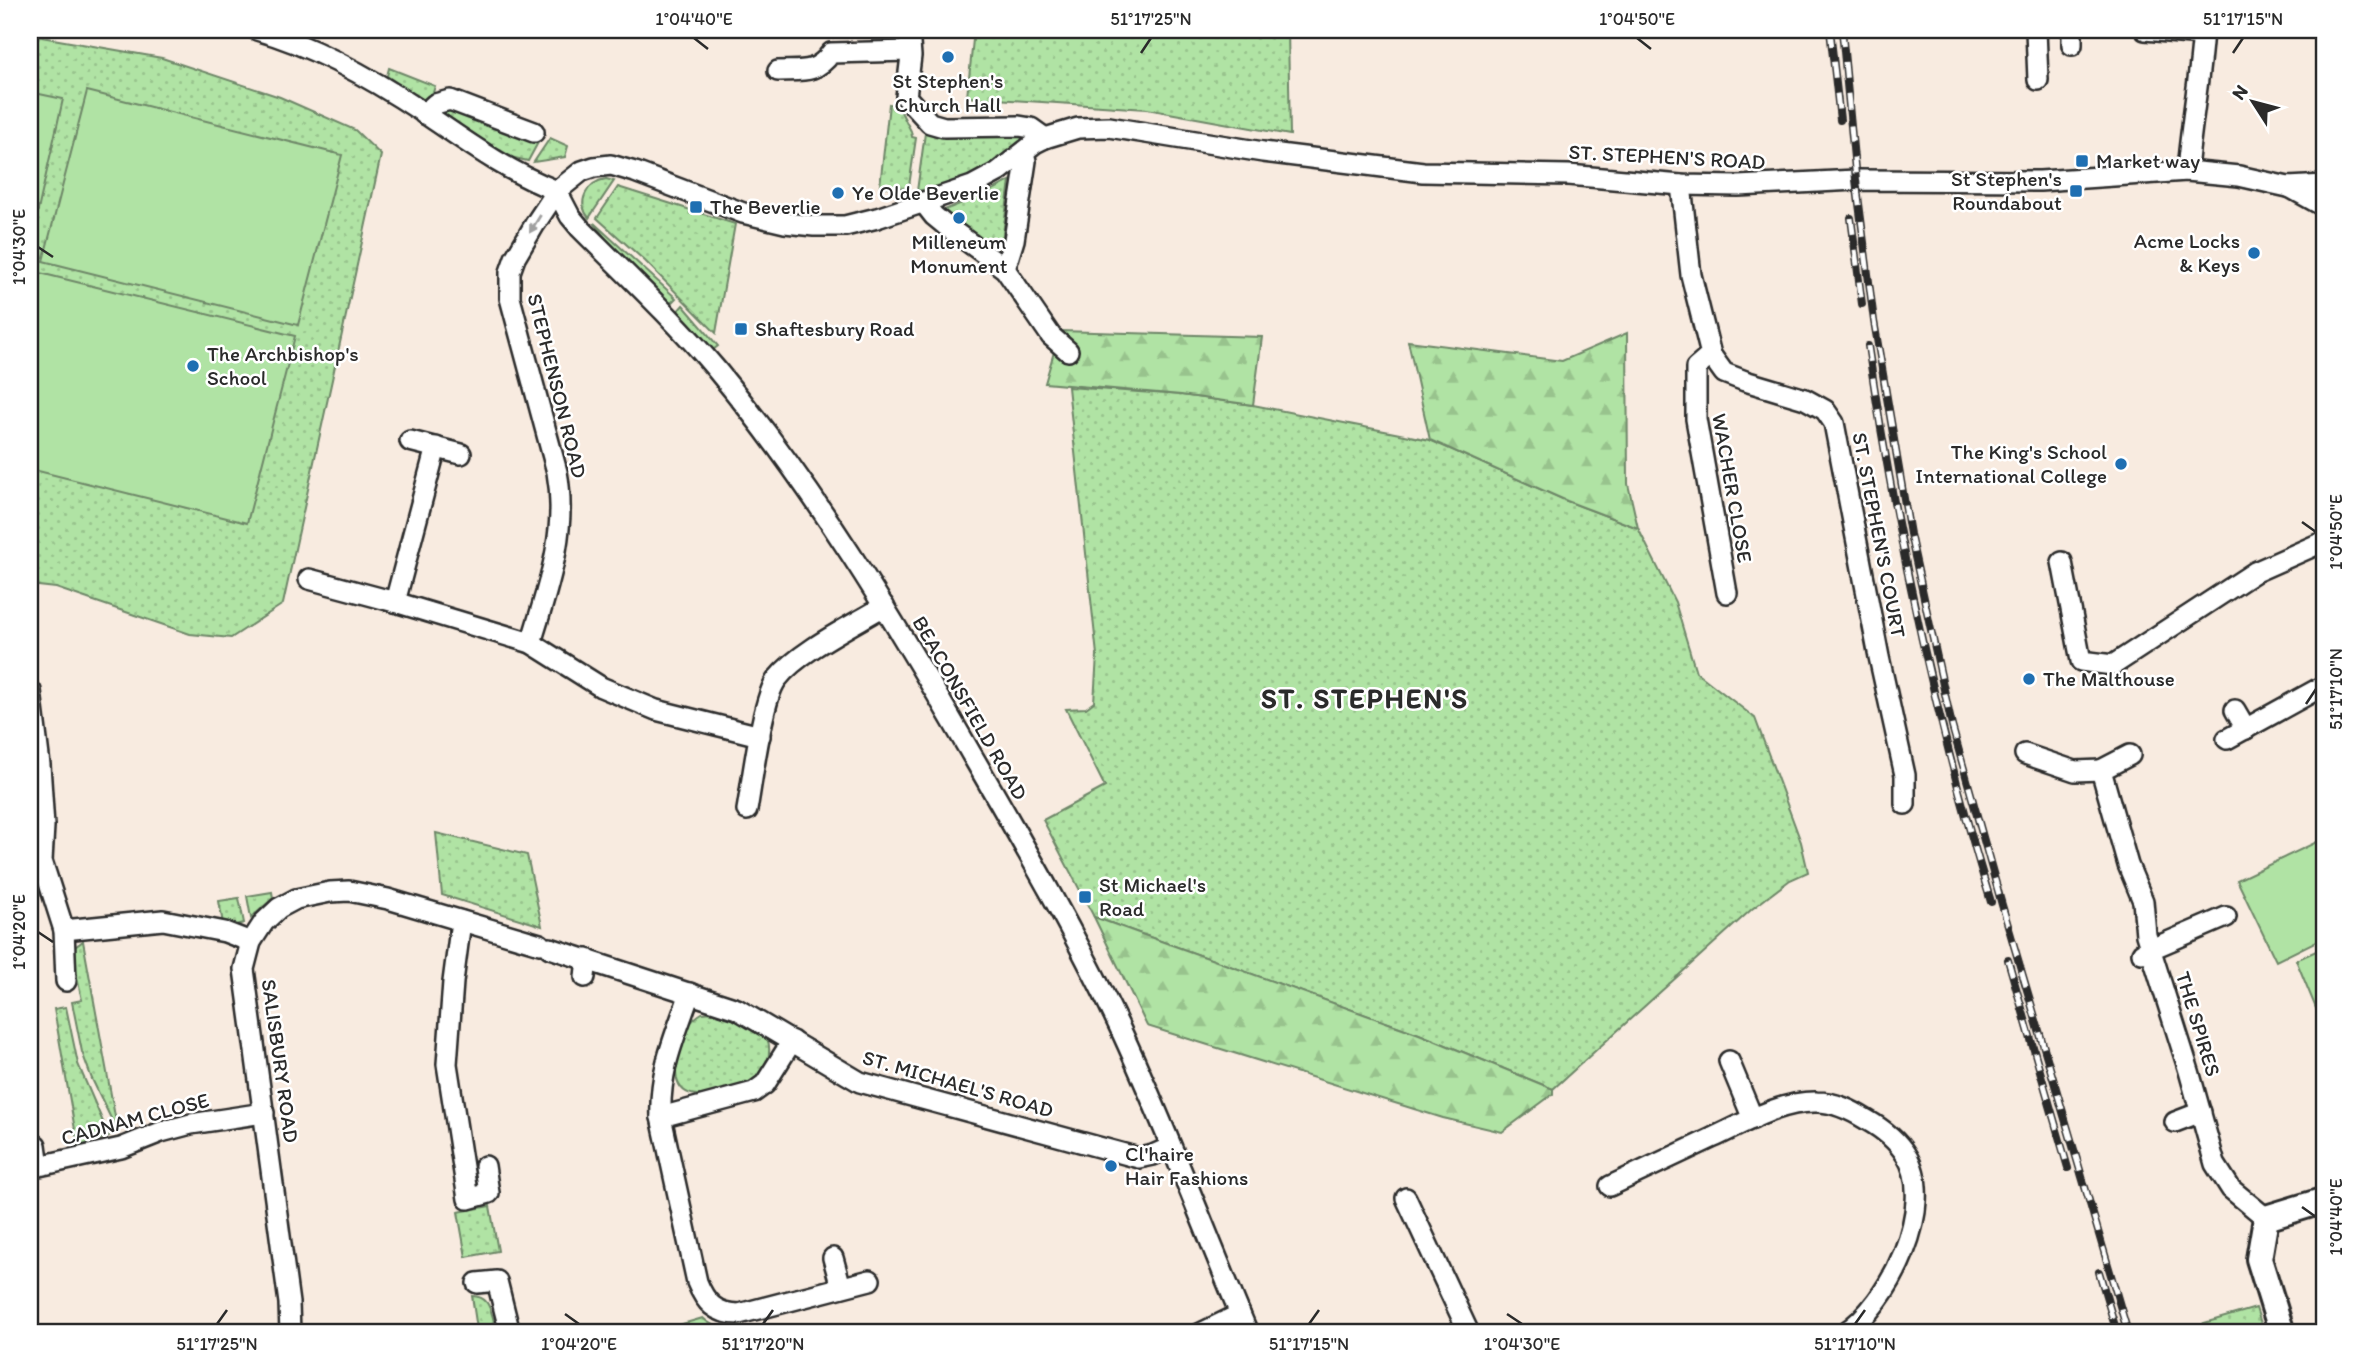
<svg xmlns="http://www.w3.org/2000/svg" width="2355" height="1363" font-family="Itim,sans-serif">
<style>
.green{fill:url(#green-dots);stroke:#6e8768;stroke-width:2}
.forest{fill:url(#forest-firs);stroke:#6e8768;stroke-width:2}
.pitch{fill:#b0e3a4;stroke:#6e8768;stroke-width:2}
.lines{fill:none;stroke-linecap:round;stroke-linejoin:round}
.minor-casing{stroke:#2b2b2b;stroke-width:24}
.major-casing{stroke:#2b2b2b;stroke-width:30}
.minor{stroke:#fff;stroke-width:19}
.major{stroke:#fff;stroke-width:24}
.rail-casing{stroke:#2b2b2b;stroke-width:8}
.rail{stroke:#fff;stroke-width:5;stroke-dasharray:16;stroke-linecap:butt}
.oneway{fill:#a0a0a0}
.ticks{fill:none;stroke:#2b2b2b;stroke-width:2.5}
.poi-dot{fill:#1f6fb2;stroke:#fff;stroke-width:2.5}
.labels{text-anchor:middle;stroke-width:5;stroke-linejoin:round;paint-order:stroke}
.poi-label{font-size:21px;fill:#2b2b2b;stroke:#fff;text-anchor:start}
.street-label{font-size:21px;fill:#2b2b2b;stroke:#fff}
.district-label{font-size:28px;font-weight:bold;letter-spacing:2px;fill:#2b2b2b;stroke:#fff}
.neatline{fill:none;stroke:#2b2b2b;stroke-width:2.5}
.ticks-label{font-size:18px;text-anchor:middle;fill:#2b2b2b}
</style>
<defs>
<pattern id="green-dots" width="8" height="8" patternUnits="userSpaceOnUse" patternTransform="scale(1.75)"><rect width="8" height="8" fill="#b0e3a4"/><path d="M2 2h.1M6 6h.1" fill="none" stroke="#98c38d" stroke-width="1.8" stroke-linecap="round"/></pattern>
<pattern id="forest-firs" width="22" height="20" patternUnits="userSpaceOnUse" patternTransform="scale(1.75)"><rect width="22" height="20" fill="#b0e3a4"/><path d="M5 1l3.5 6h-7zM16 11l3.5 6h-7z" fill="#98c38d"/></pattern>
</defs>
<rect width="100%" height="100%" fill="#f8ebe0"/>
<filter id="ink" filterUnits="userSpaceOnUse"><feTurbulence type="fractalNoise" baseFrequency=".0143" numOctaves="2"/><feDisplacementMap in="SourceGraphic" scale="14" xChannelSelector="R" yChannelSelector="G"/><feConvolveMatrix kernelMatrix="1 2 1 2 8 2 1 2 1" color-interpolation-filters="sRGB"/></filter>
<g filter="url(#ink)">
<g class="green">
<path d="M974,30h314l2,105 -143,-26 -180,-12z"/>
<path d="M30,35l132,23 118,39 75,33 26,25 -98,449 -52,34 -41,-4 -134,-46 -26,-3z"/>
<path d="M389,68l46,18 -4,13 -7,2 -37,-25z"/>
<path d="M889,104l9,2 13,25 1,6 4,1 -8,55 -3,-5 -25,-2z"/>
<path d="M447,107l94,30 -13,24 -22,-5 -63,-43z"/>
<path d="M925,133l92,1 8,7 -24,19 -38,22 -46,9z"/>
<path d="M550,138l18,8 -3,11 -31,5z"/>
<path d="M606,179l8,2 -25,37c-13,-16 -2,-36 17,-39z"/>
<path d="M1010,181l-8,60 -4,6 -6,3 -50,-39 45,-18z"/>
<path d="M618,187l117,37 -19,109 -71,-72 -48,-43z"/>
<path d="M594,223l82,75 -6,6 -57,-56z"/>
<path d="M683,305l35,41 -5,4 -36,-38z"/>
<path d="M1068,387l113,8 72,10 177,35 137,61 71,27 37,74 21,70 59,46 46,124 7,30 -18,8 -38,29 -199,180 -134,-55 -325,-117 -51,-97 62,-33 -39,-78 20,-1 8,-6 3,-47z"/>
<path d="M436,833l91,22 15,71 -100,-31z"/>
<path d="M272,892l1,6 -22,20 -4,-22z"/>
<path d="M239,898l5,25 -12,3 -9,-2 -4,-23z"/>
<path d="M83,941l35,192 -26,-54 -10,-27 -10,-50 10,-2 -11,-50z"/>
<path d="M66,1007l12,57 31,72 -31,11 -24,-138z"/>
<path d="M702,1013c24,-3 45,12 65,25 6,15 -1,34 -13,44 -8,6 -21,7 -31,9 -8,1 -18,5 -26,4 -26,-2 -23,-30 -17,-47 5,-14 8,-27 22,-35z"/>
<path d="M490,1206l8,45 -32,6 -8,-45z"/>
<path d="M472,1296c16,0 18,12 22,25l-3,5 -14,3z"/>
<path d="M2256,1308l8,25h-51l-9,-10z"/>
<path d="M703,1318c12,12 26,11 42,9l1,6h-65l-2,-8z"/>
</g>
<g class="forest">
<path d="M1060,331l202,6 -9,68 -72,-10 -136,-12z"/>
<path d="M1627,333l1,151 10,44 -71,-27 -137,-61 -22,-99 154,20z"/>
<path d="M1094,917l325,117 134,55v5l-51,38 -59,-14 -296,-92z"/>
</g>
<g class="pitch">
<path d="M87,91l255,64 -44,170 -255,-64z"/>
<path d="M30,92l33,7 -33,147z"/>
<path d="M40,273l255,63 -48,187 -217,-54v-155z"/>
<path d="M2325,838v99l-49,24 -39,-81z"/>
<path d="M2325,947v83l-29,-70z"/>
</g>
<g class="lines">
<g class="minor-casing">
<g id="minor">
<path d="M257,30c60,17 116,49 167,83 44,30 82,58 133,78"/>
<path d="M909,30l2,26 -5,41 24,26 14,4 75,-1 12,2 14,10"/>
<path d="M2036,30l2,50"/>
<path d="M2145,30l57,5"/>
<path d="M2072,45v-15"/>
<path d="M778,71c24,-1 38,3 53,-18l79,-2"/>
<path d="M424,114l11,-10 15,-4 84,32"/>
<path d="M2187,171c4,-48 13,-94 16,-141"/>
<path d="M1681,185l10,90 20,80 13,18 21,8 60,18 20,11 9,13 45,234 26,118v29"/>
<path d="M2289,187l36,20"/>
<path d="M557,191l13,25 10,12c46,46 94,91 136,141 98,118 177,249 253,381 52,90 105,181 150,276 47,101 86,205 129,307"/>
<path d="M923,202l11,14 11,9 60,44 46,67 17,15"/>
<path d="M1005,269l9,-29 12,-79 -2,-8"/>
<path d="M1711,355l-15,13v51l31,174"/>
<path d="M410,441l51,13"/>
<path d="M2062,562l19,99 32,4 142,-93 70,-31"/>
<path d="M309,579l86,23 136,41 70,44 55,23 104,26"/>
<path d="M395,602l41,-155"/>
<path d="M531,643c17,-56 37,-112 26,-171l-47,-174v-26l5,-14 20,-34 22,-33 25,-20 12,-4 17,-2 24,7 108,41 42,10 29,3h31l32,-8 95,-32 26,-14 37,-29 10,-5 33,-10 31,-1 154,25 160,20 145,3 113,10 57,1 118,-6 184,1 147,-10 52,5 49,11 37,-2"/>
<path d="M31,691l9,74 4,61 -2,35 22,69 99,-10 62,12 26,10"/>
<path d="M2235,710l11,19"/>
<path d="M2227,739l98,-54"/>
<path d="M2025,754l50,17 26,-1"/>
<path d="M2130,755l-29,15 27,95 15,36 3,34 43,136 26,93 16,25 35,29"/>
<path d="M747,810c5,-27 15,-112 30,-131 22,-28 76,-54 107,-73"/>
<path d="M461,921l-8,61 -6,82 21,135 21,-6 -4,-27"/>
<path d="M64,930l2,51"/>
<path d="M550,948l187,61 123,73 279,76 14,-3 18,-8"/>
<path d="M2142,953l84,-36"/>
<path d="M585,977l2,-18"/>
<path d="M690,993c-15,44 -31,76 -29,124l36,165c8,20 18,32 42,32l131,-34"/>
<path d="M1729,1061l24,58"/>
<path d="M661,1117l93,-25 11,-8 27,-43"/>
<path d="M2175,1122l26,-10"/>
<path d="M36,1145l3,21 82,-18 40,-16 30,-8 73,-11"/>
<path d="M1610,1186c34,-16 68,-32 102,-48 33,-15 68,-37 105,-36 18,0 34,8 50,18 14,8 30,20 39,35 32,49 -17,151 -62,178"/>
<path d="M1406,1198l63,135"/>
<path d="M833,1258l8,29"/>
<path d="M477,1283l20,-2 13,52"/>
<path d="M290,1333l-1,-30 -45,-334 7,-27 13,-20 15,-14 17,-9 34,-7 19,-1 39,8 152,45"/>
<path d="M1201,1333l39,-19"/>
</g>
</g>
<g class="major-casing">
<path id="major" d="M2282,1333l-23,-74 7,-41 59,-18"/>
</g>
<use href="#minor" class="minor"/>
<use href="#major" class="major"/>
<g class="rail-casing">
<g id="rail">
<path d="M1830,30l10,90"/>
<path d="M1842,30l14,150 18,141 36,213 42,192 50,179 126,428"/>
<path d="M1851,218l11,86"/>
<path d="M1868,346c28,189 67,374 123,556"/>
<path d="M2008,960l60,208"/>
<path d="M2099,1272l18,61"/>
</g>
</g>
<use href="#rail" class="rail"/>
</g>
<defs><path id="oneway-solid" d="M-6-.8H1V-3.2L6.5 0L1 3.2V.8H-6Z" transform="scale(1.75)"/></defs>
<use class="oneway" href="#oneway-solid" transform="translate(535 224) rotate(122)"/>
</g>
<path class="ticks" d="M694,38l14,11M1637,38l14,11M1141,53l10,-15M2233,53l10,-15M38,247l15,10M2302,522l14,10M2306,704l10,-15M38,932l15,10M2302,1207l14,10M565,1314l14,10M1507,1314l15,10M217,1324l10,-14M763,1324l10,-14M1309,1324l10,-14M1855,1324l10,-14"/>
<g class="poi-dot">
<circle cx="948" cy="57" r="7"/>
<rect x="2075" y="154" width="14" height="14" rx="3.5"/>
<rect x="2069" y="184" width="14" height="14" rx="3.5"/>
<circle cx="838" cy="193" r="7"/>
<rect x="689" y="200" width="14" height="14" rx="3.5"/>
<circle cx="959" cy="218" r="7"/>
<circle cx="2254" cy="253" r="7"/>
<rect x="734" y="322" width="14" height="14" rx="3.5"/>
<circle cx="193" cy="366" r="7"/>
<circle cx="2121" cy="464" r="7"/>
<circle cx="2029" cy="679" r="7"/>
<rect x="1078" y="890" width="14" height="14" rx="3.5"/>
<circle cx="1111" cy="1166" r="7"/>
</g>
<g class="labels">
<g class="poi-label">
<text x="948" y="88" text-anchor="middle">St Stephen's<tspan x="948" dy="24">Church Hall</tspan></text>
<text x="2096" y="168">Market way</text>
<text x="2062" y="186" text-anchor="end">St Stephen's<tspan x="2062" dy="24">Roundabout</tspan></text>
<text x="852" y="200">Ye Olde Beverlie</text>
<text x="710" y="214">The Beverlie</text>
<text x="2240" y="248" text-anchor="end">Acme Locks<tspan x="2240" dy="24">&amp; Keys</tspan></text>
<text x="959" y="249" text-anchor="middle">Milleneum<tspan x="959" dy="24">Monument</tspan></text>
<text x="755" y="336">Shaftesbury Road</text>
<text x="207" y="361">The Archbishop's<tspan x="207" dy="24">School</tspan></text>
<text x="2107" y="459" text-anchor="end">The King's School<tspan x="2107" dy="24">International College</tspan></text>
<text x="2043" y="686">The Malthouse</text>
<text x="1099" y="892">St Michael's<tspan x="1099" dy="24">Road</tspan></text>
<text x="1125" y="1161">Cl'haire<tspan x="1125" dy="24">Hair Fashions</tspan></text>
</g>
<g class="street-label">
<text transform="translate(1667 157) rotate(3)" y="7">ST. STEPHEN'S ROAD</text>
<text transform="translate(557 386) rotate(76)" y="7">STEPHENSON ROAD</text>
<text transform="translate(1732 488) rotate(80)" y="7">WACHER CLOSE</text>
<text transform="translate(1879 535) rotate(79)" y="7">ST. STEPHEN'S COURT</text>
<text transform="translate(970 708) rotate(60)" y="7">BEACONSFIELD ROAD</text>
<text transform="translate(2198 1024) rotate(73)" y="7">THE SPIRES</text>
<text transform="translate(280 1061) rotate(82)" y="7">SALISBURY ROAD</text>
<text transform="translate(958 1084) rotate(16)" y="7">ST. MICHAEL'S ROAD</text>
<text transform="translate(135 1119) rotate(-15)" y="7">CADNAM CLOSE</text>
</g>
<g class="district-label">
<text x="1365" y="708">ST. STEPHEN'S</text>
</g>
</g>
<rect width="2355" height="1363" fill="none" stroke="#fff" stroke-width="77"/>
<g transform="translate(2253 102) rotate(306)" stroke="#ffffff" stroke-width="5" paint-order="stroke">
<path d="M0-5L12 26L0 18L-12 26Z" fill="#2b2b2b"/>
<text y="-10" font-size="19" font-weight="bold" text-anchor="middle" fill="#2b2b2b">N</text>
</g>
<rect x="38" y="38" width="2278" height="1286" class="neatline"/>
<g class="ticks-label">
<text x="694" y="25">1°04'40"E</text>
<text x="1151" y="25">51°17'25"N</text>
<text x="1637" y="25">1°04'50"E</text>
<text x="2243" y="25">51°17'15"N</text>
<text transform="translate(19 247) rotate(-90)" y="6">1°04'30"E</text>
<text transform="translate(2336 532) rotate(-90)" y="6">1°04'50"E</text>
<text transform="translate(2336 689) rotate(-90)" y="6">51°17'10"N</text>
<text transform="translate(19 932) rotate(-90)" y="6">1°04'20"E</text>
<text transform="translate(2336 1217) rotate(-90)" y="6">1°04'40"E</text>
<text x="217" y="1350">51°17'25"N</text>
<text x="579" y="1350">1°04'20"E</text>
<text x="763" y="1350">51°17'20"N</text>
<text x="1309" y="1350">51°17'15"N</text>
<text x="1522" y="1350">1°04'30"E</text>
<text x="1855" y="1350">51°17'10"N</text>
</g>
</svg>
